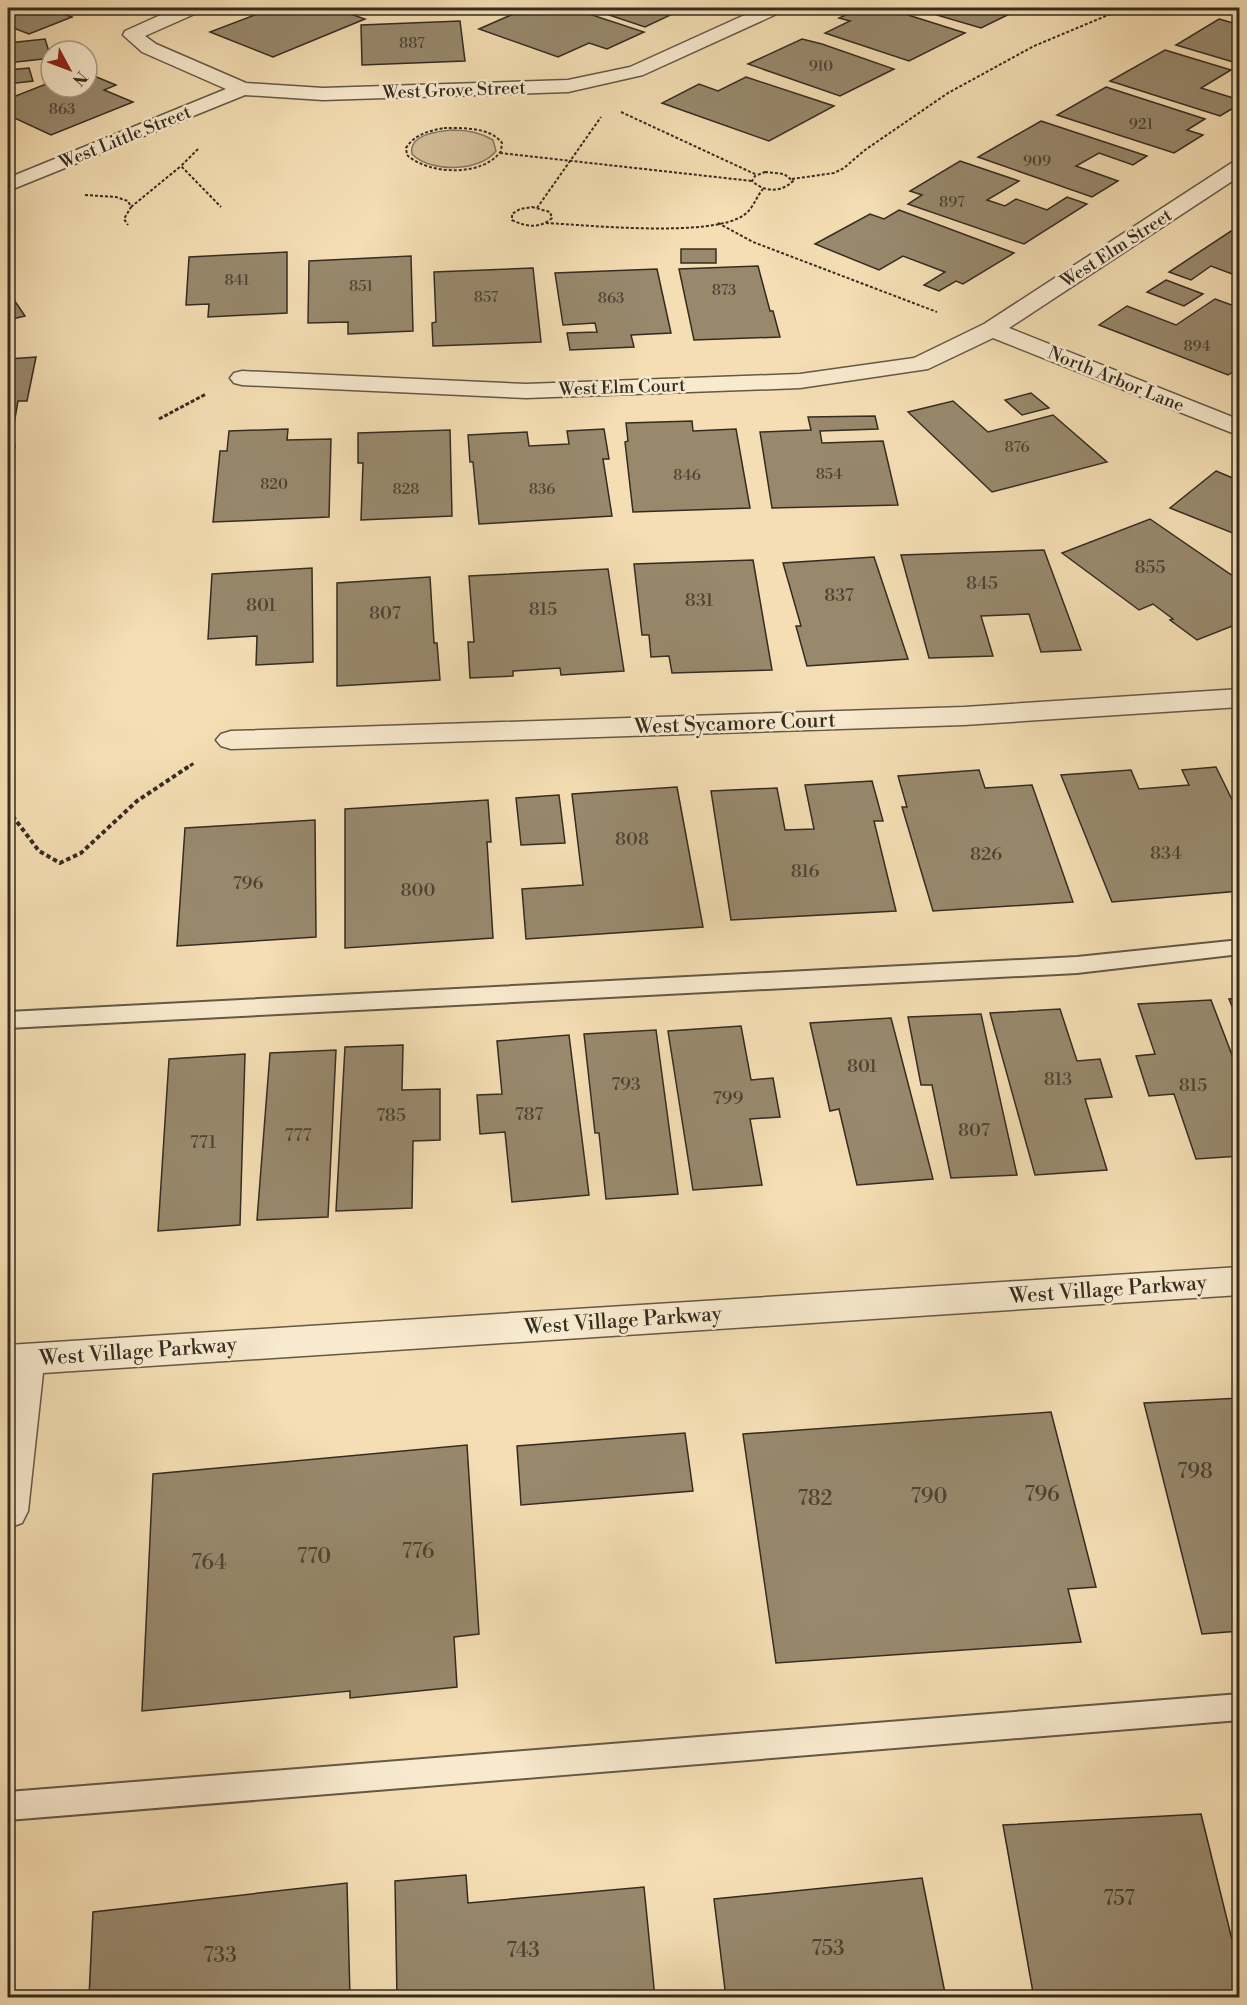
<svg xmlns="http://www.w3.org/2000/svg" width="1247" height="2005" font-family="'Libre Bodoni',serif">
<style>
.green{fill:#d4c09b;stroke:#84765e;stroke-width:1.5}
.building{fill:#98896d;stroke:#342c21;stroke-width:1.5}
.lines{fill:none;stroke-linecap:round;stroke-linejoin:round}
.service-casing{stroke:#645846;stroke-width:4}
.minor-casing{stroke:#645846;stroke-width:3}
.path-far2{stroke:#342c21;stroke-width:2;stroke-dasharray:3 2;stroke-linecap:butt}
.path-far1{stroke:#342c21;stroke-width:3;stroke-dasharray:4 2;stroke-linecap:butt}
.path{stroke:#342c21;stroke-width:4;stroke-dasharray:4.5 3;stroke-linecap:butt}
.service{fill:#f8eace;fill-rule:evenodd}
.minor{fill:#f8eace;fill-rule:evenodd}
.labels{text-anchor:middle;stroke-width:5;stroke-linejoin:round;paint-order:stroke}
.far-number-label{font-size:15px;fill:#4d4334}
.far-street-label{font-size:18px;fill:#342c21;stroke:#f8eace}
.number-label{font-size:18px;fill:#4d4334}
.street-label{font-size:21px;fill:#342c21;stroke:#f8eace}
.near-number-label{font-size:21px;fill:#4d4334}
</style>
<rect width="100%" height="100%" fill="#f5deb4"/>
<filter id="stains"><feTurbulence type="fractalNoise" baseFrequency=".00333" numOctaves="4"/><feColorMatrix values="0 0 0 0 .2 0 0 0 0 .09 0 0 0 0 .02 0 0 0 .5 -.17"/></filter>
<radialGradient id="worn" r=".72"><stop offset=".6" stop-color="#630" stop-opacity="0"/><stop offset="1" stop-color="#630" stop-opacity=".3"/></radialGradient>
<path class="green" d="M453,130c15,0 27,2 40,10l3,11c-16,21 -66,22 -84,3 -4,-20 28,-23 41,-24z"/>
<g class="building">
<path d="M8,8h60l-10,4 14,5 -43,17 -21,-8z"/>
<path d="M273,8h60l32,11 -92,38 -63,-25z"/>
<path d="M527,8h44l73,24 -37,17 -18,-6 -31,14 -79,-28z"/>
<path d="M588,8h80l11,3 -34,16z"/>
<path d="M861,8h25l79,25 -56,28 -84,-28 25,-12 -11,-3z"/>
<path d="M913,8h109l-41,20z"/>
<path d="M1219,19l21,6v39l-64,-19z"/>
<path d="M460,21l5,40 -103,4 -1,-40z"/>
<path d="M45,39l6,19 -43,5v-20z"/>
<path d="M802,39l20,5 72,25 -54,27 -92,-32z"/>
<path d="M1165,50l66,20 -30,18 39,12v4l-20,12 -110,-35z"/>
<path d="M29,68l4,13 -25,3v-14z"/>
<path d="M87,73l29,12 -12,5 29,12 -82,33 -43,-20v-16l43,-17v5h36z"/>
<path d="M746,77l88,29 -65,35 -107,-38 37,-19 19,7z"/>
<path d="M1106,87l99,32 -18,11 16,5 -29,18 -117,-38z"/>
<path d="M1041,121l106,35 -14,9 -34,-12 -23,13 42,15 -26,16 -114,-40z"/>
<path d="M960,161l59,20 -32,19 18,6 11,-7 31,11 20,-13 20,7 -63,40 -116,-40 14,-9 -12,-4z"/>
<path d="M899,210l115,43 -51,31 -7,-3 -17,10 -15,-6 21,-13 -42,-16 -24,14 -64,-26 55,-30 14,5z"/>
<path d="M1231,231l9,3v43l-29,-11 -20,14 -22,-8z"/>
<rect x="681" y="249" width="35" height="14"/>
<path d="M287,252v61l-79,4 1,-13 -23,1 3,-48z"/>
<path d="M411,256l2,75 -65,3v-12l-40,1 1,-62z"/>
<path d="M758,266l12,45h3l7,26 -86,3 -15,-71z"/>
<path d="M533,268l8,74 -108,4 -1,-23 4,-1 -2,-50z"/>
<path d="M657,269l14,64 -40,2 3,12 -64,3 -3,-17 30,-1 -2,-9 -32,2 -8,-52z"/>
<path d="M1166,280l37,14 -19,12 -37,-14z"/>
<path d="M8,291l17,25 -17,4z"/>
<path d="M1215,299l25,9v59l-12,8 -129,-50 28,-19 49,19z"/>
<path d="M36,357l-9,44h-9l-4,23h-6v-65z"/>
<path d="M1031,393l18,15 -27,7 -17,-15z"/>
<path d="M953,401l35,31 65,-17 54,47 -115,30 -84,-80z"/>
<path d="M875,416l3,13 -58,2 2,12 61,-2 15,64 -126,3 -12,-76 51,-2 -3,-13z"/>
<path d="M692,421l1,10 43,-2 14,79 -117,4 -8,-70 3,-1 -2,-18z"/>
<path d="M288,429l-1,11 44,-1 -2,78 -116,5 7,-71h7l2,-20z"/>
<path d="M604,429l5,30h-6l9,57 -133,8 -6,-62h-3l-2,-27 59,-3 2,14 40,-2 -2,-13z"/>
<path d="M450,430l2,86 -91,4 2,-57h-5v-30z"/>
<path d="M8,445h7l-7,42z"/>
<path d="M1216,471l24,10v55l-70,-28z"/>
<path d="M1150,519l90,62v42l-43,17 -27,-20 3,-1 -20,-15 -14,6 -77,-57z"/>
<path d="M1044,550l37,100 -40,2 -12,-38 -48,2 12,40 -64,2 -28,-103z"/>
<path d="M874,557l34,102 -101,7 -11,-40h5l-18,-63z"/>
<path d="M753,560l19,110 -100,3 -3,-17 -18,1 -2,-22h-7l-8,-71z"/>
<path d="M312,568l1,94 -57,3 1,-29 -49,3 4,-65z"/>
<path d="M608,569l16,102 -63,4 -1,-7 -47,3v5l-43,2 -2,-36h6l-5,-66z"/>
<path d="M430,577l4,66h3l3,37 -103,6v-103z"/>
<path d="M1216,767l24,49v75l-128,11 -51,-127 70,-5 8,19 50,-4 -7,-15z"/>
<path d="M979,770l6,18 47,-3 41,117 -140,9 -31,-104h5l-9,-31z"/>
<path d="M872,781l11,40h-9l22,90 -165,9 -20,-129 66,-3 8,42 29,-1 -9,-44z"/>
<path d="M677,787l26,140 -177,12 -4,-50 61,-4 -11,-91z"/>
<path d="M559,795l6,48 -44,2 -5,-47z"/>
<path d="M488,800l3,42h-4l6,96 -148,10v-139z"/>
<path d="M315,820l1,117 -139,9 8,-118z"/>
<path d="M1240,998v28l-11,-27z"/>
<path d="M1211,1000l29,76v80l-44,3 -22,-65 -25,2 -13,-40 19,-2 -17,-50z"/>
<path d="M1060,1009l17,52 23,-2 12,38 -27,2 22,71 -72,5 -45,-162z"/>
<path d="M981,1014l36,161 -66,3 -19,-93h-11l-13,-68z"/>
<path d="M891,1018l42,161 -76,6 -18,-76 -9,2 -20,-88z"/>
<path d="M741,1026l10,54 22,-2 7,39 -30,2 12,66 -69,5 -25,-159z"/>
<path d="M656,1030l22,164 -72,5 -7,-66h-4l-11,-99z"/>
<path d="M569,1035l20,160 -77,7 -7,-70 -25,2 -3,-39 25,-1 -5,-53z"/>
<path d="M403,1045l-1,45 38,-1v51l-27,1 -1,67 -76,3 9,-164z"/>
<path d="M336,1050l-8,167 -71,3 13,-167z"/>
<path d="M245,1054l-5,171 -82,6 11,-172z"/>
<path d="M1240,1398v233l-38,3 -58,-231z"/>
<path d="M1051,1412l45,175 -28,2 13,53 -305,21 -33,-229z"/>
<path d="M685,1433l8,58 -172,14 -4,-59z"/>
<path d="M467,1445l12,189 -25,3 3,50 -107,11v-7l-208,20 11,-237z"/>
<path d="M1201,1814l39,158v26h-206l-31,-173z"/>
<path d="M466,1875l2,28 176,-16 11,111h-258l-2,-117z"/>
<path d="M922,1878l24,120h-220l-12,-99z"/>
<path d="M347,1883l3,115h-261l4,-86z"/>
</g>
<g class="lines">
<g class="service-casing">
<g id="service">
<path d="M1240,940v14l-163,19 -1069,55v-16l1069,-55z"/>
<path d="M1240,1694v26l-1232,100v-28z"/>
</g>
</g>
<g class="minor-casing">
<g id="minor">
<path d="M176,8h25l-2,4 -54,24 11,8 90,39 77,5 245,-8 62,-13 130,-59h23l-2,4 -138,63 -75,17 -245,8 -78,-5 -237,96v-13l218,-89 -84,-37 -19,-17 2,-4z"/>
<path d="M1240,160v16l-231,152 231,92v16l-247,-98 -65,31 -128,19 -274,10 -284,-13 -8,-2 -4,-5 4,-5 8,-2 284,13 274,-10 114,-16 70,-34 249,-162z"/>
<path d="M1240,689v18l-276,18 -733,24 -10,-3 -5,-6 5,-6 10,-3 733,-24z"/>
<path d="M1240,1267v28l-1197,78 -15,138 -6,12 -14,5v-183z"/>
</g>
</g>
<g class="path-far2">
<path d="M621,112l136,63"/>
<path d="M444,128c19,0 46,-1 58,15l-1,8c-18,26 -72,24 -94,4l-1,-7c9,-14 23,-17 38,-20z"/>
<path d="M198,149l-17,17 40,41"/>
<path d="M500,153l252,28"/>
<path d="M765,172l19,2 9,7c-12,12 -29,11 -41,0l3,-5z"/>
<path d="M792,179l42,-6 10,-5 21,-18 83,-57 86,-47 91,-38"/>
<path d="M85,195l31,2 12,4 3,6 -7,12 4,6"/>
<path d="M131,207l50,-41"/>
<path d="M532,207l18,5 2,6c-12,11 -26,9 -40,2v-6l8,-5z"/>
<path d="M537,208l64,-91"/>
<path d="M546,223c41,2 166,15 198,-8 9,-6 12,-18 19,-26"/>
<path d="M718,223l35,19 184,70"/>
</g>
<g class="path-far1">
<path d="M159,419l47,-25"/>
<path d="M185,769l9,-6"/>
</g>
<path class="path" d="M8,810l31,41 21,12 21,-10 56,-52 51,-34"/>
<use href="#service" class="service"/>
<use href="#minor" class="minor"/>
</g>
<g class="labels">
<g class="far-number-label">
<text x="412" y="48">887</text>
<text x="821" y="71">910</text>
<text x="62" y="114">863</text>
<text x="1141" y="129">921</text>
<text x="1037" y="166">909</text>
<text x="952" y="207">897</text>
<text x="237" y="285">841</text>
<text x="361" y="291">851</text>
<text x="724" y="295">873</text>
<text x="486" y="302">857</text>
<text x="611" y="303">863</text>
<text x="1197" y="351">894</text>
<text x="1017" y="452">876</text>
<text x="829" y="479">854</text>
<text x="687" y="480">846</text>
<text x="274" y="489">820</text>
<text x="406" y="494">828</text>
<text x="542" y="494">836</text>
</g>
<g class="far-street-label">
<text transform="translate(454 90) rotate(-2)" y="6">West Grove Street</text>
<text transform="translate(125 137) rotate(-22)" y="6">West Little Street</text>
<text transform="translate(1116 248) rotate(-33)" y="6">West Elm Street</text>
<text transform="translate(1116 379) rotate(22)" y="6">North Arbor Lane</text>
<text transform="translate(622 387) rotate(-2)" y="6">West Elm Court</text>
</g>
<g class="number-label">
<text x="1150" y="573">855</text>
<text x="982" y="589">845</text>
<text x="839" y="601">837</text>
<text x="699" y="606">831</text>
<text x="261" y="611">801</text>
<text x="543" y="615">815</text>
<text x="385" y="619">807</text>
<text x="632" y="845">808</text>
<text x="1166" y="859">834</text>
<text x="986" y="860">826</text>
<text x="805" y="877">816</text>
<text x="248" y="889">796</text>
<text x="418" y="896">800</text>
<text x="862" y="1072">801</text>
<text x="1058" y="1085">813</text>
<text x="626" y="1090">793</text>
<text x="1193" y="1091">815</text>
<text x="728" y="1104">799</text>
<text x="529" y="1120">787</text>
<text x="391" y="1121">785</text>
<text x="974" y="1136">807</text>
<text x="298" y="1141">777</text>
<text x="203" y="1148">771</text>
</g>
<g class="street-label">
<text transform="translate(735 723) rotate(-2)" y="7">West Sycamore Court</text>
<text transform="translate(1108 1289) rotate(-4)" y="7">West Village Parkway</text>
<text transform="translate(623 1320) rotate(-4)" y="7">West Village Parkway</text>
<text transform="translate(138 1351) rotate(-4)" y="7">West Village Parkway</text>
</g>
<g class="near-number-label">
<text x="1195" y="1478">798</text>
<text x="1042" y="1501">796</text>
<text x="929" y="1503">790</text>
<text x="815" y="1505">782</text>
<text x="418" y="1558">776</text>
<text x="314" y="1563">770</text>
<text x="209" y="1569">764</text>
<text x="1119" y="1905">757</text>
<text x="828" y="1955">753</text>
<text x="523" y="1957">743</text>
<text x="220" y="1962">733</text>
</g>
</g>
<rect width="1247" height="2005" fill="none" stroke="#f5deb4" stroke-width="30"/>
<rect x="9" y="9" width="1229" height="1987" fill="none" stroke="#342c21" stroke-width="3"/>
<rect x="15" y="15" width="1217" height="1975" fill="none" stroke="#342c21" stroke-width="1.5"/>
<g transform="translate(69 69) rotate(131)"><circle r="28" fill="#f8eace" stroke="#aa9e89" stroke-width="1.5"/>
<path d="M0-4.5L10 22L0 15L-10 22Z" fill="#8f2418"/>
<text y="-9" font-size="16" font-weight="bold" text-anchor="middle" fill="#342c21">N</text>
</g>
<rect width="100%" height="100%" filter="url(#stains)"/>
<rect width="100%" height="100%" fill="url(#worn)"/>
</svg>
